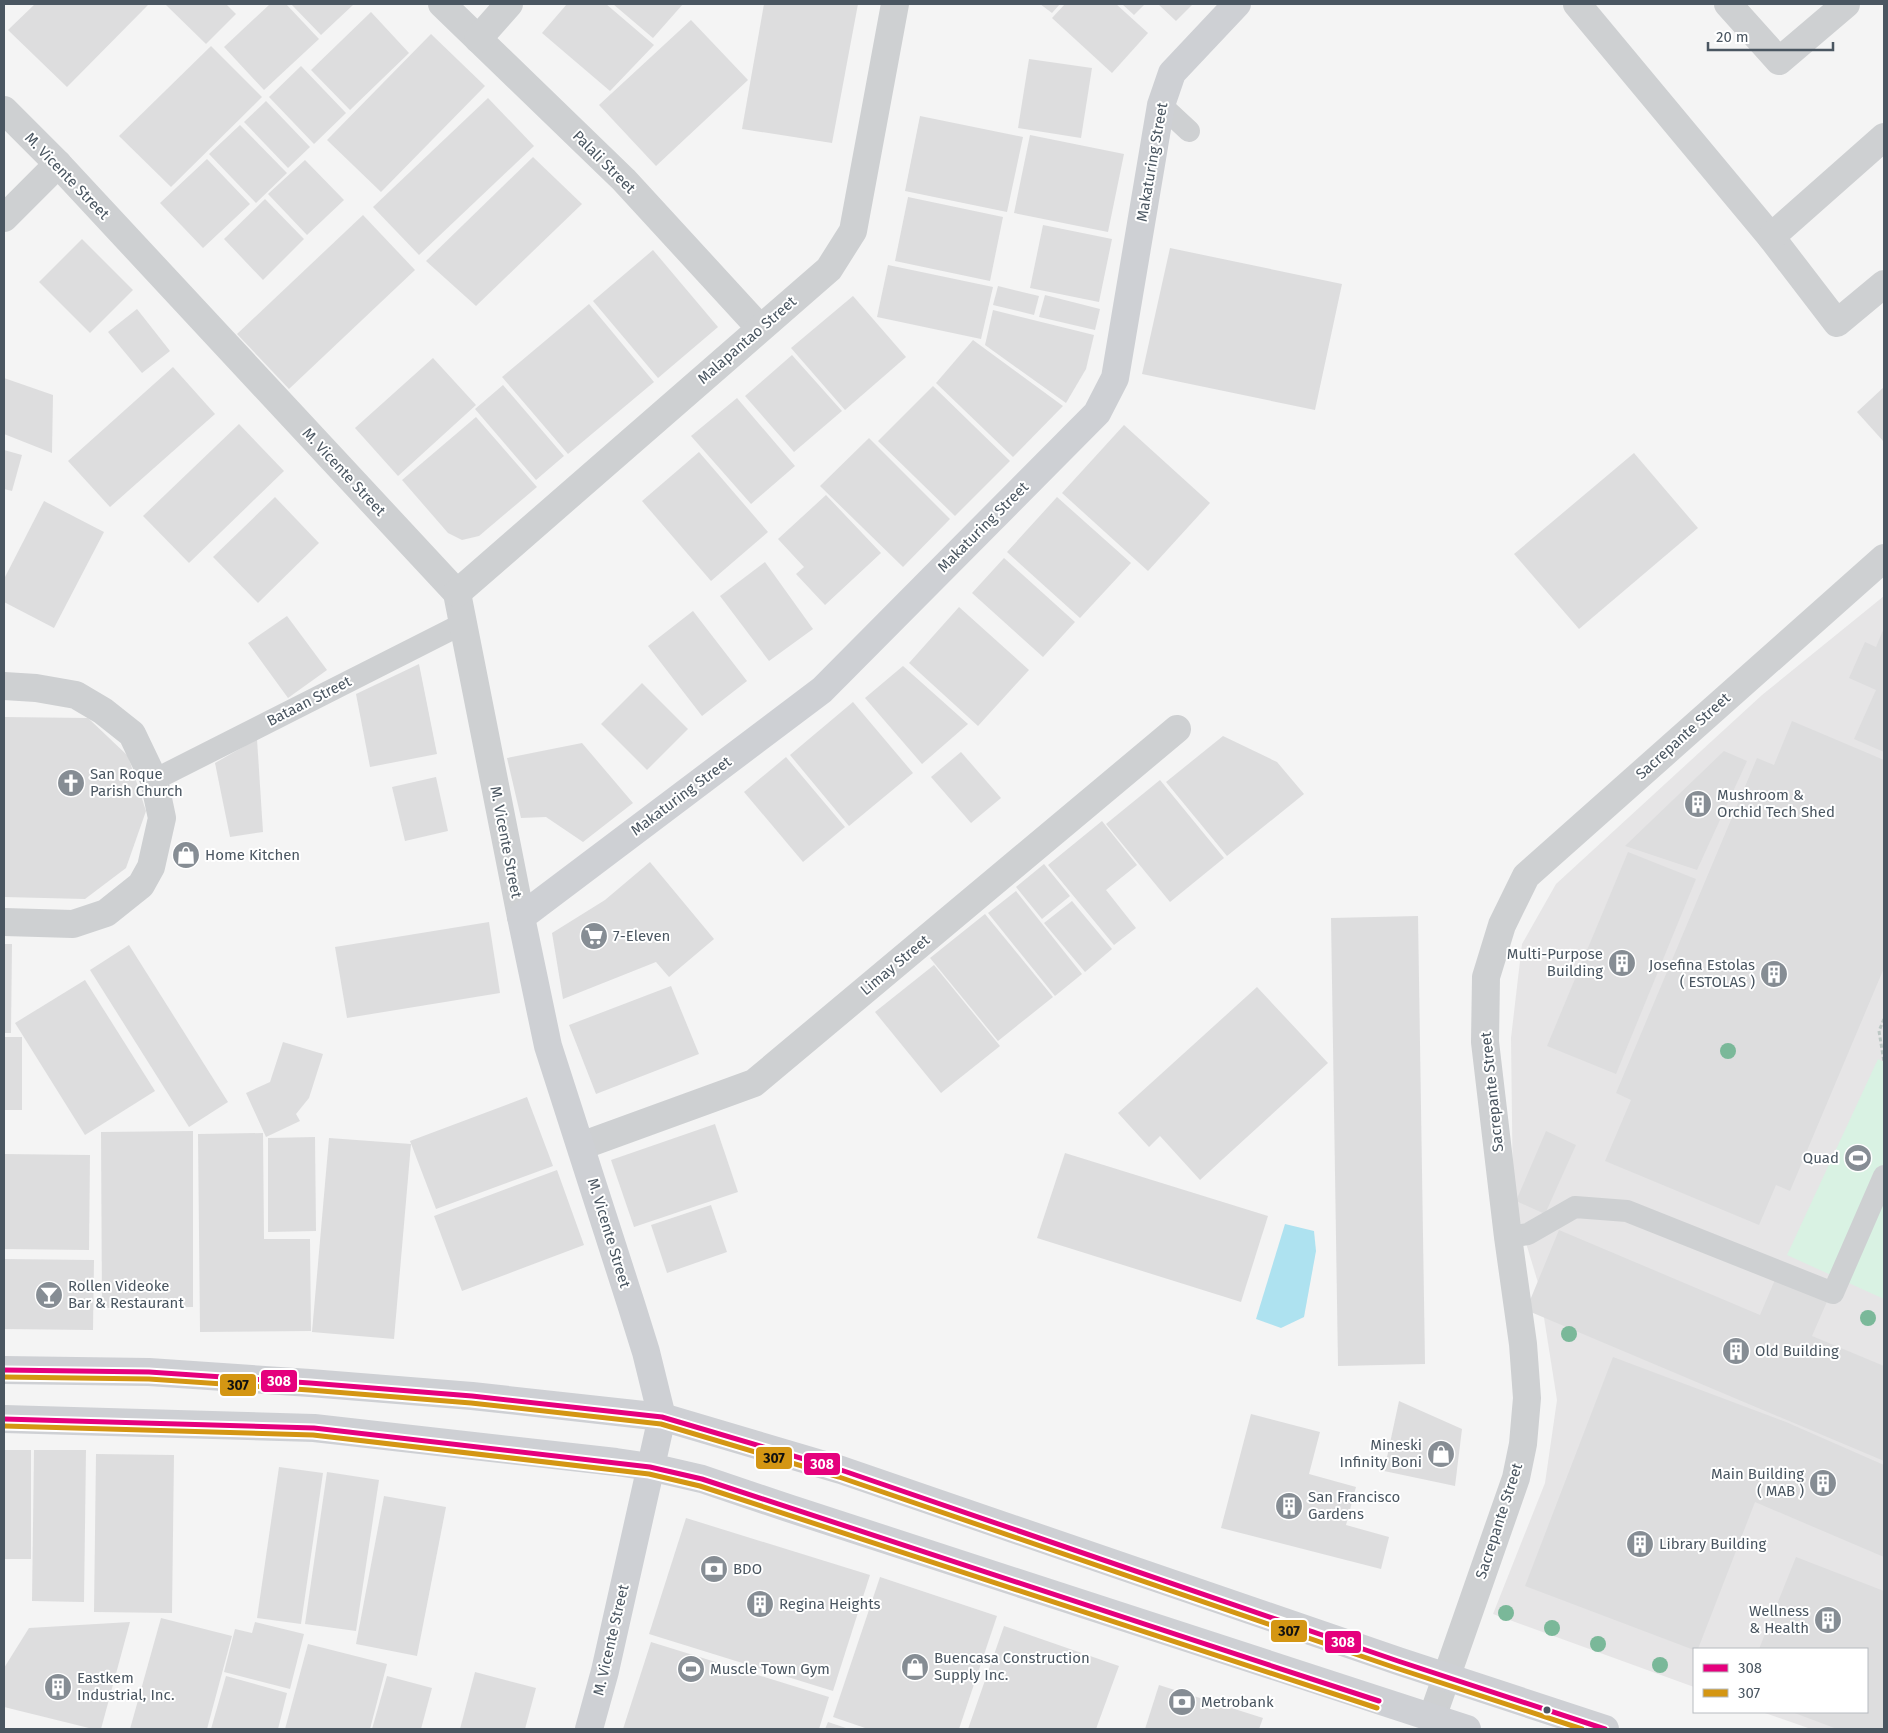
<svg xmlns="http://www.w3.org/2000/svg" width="1888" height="1733" font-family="'Fira Sans',sans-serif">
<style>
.education{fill:#e6e5e6}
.green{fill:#d9f2e3}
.water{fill:#aee2f0}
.building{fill:#ddddde}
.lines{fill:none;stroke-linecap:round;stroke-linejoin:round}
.path{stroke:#bcc7c4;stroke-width:3;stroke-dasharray:4 2.5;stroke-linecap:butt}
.lane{stroke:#ced0d2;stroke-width:22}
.street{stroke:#ced0d2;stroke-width:28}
.secondary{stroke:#ced0d4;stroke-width:28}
.bus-1-casing{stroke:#fff;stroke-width:9}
.bus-2-casing{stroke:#fff;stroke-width:9}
.bus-1{stroke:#e5007d;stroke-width:5}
.bus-2{stroke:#d49613;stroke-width:5}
.tree{fill:#7ab899}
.bus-dot{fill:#4a5661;stroke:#fff;stroke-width:2}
.labels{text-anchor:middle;stroke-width:4;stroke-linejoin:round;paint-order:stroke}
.street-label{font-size:15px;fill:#4a5661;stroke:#fff}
.poi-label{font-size:15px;fill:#4a5661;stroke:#fff;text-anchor:start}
.line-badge{stroke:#fff;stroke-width:2}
.badge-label{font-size:14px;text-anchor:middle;font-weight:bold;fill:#fff}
.pale-badge-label{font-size:14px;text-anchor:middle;font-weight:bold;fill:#111}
</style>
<rect width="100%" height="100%" fill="#f4f4f4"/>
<path class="education" d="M1884,596v1133h-73l-49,-17h105v-63h-173v38l-201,-73 52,-131 12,-83 -18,-114 -26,-86 -2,-162 11,-94 34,-60 206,-189z"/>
<path class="green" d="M1878,1059l6,3v237l-97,-44z"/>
<path class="water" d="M1285,1224l29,7 2,20 -12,66 -23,11 -25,-9z"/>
<g class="building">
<path d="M35,4h114l-82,83 -59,-57z"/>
<path d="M165,4h61l10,10 -30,30z"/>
<path d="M270,4h16l33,35 -55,51 -40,-43z"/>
<path d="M291,4h63l-33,31z"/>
<path d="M567,4h39l48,41 -44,46 -68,-58z"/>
<path d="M613,4h70l-30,34z"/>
<path d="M764,4h94l-26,139 -90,-14z"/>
<path d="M1040,4h20l-8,9z"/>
<path d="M1065,4h51l32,29 -36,40 -60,-55z"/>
<path d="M1122,4h23l-11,11z"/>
<path d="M1158,4h35l-17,17z"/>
<path d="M371,12l38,41 -59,57 -39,-40z"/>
<path d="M691,20l57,60 -92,86 -57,-61z"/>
<path d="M431,34l54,52 -104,106 -54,-52z"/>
<path d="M211,46l51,51 -91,90 -52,-51z"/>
<path d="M1029,59l63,9 -11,70 -63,-10z"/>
<path d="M301,66l45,47 -32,31 -45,-47z"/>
<path d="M488,98l46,48 -115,109 -46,-48z"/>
<path d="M266,101l44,46 -22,21 -44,-46z"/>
<path d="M920,116l103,21 -16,75 -102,-21z"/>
<path d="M240,125l47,48 -31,30 -47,-49z"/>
<path d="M1030,135l94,19 -16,78 -94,-19z"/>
<path d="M533,157l49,47 -106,102 -50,-45z"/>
<path d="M207,159l43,45 -47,44 -43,-45z"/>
<path d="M305,160l39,40 -37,35 -39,-41z"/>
<path d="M908,197l95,20 -13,64 -95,-20z"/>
<path d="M265,199l39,40 -41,41 -39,-41z"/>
<path d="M363,215l52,55 -126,119 -52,-55z"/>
<path d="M1043,225l69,14 -13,63 -69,-14z"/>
<path d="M82,239l51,51 -43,43 -51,-51z"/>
<path d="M1170,248l172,36 -27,126 -173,-36z"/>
<path d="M653,250l65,77 -60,51 -65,-77z"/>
<path d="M888,265l105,22 -12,52 -104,-22z"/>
<path d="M998,286l41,10 -5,19 -41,-10z"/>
<path d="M1045,295l55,14 -5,21 -56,-13z"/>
<path d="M853,296l53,61 -61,53 -54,-62z"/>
<path d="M589,304l65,78 -86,72 -66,-77z"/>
<path d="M137,309l33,42 -28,22 -34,-41z"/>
<path d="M993,310l101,25 -8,34 -20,34 -81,-58z"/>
<path d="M973,340l90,66 -50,51 -77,-74z"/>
<path d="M792,355l50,56 -48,41 -49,-56z"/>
<path d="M433,358l43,47 -78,71 -43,-48z"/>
<path d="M173,367l42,47 -105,93 -42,-46z"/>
<path d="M4,378l49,17 -1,58 -48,-19z"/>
<path d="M503,385l61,71 -28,24 -61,-71z"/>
<path d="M933,386l77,75 -55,55 -77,-75z"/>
<path d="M1884,387v55l-27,-30z"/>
<path d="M737,398l58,68 -44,38 -60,-68z"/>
<path d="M476,417l61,70 -58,49 -17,4 -14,-7 -46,-53z"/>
<path d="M239,424l45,47 -95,92 -46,-47z"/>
<path d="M1124,425l86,78 -62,68 -86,-78z"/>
<path d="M869,438l81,81 -47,48 -83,-81z"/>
<path d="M4,450l18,5 -10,36 -8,-2z"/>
<path d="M699,452l69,80 -57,49 -69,-80z"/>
<path d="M1634,453l64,75 -119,101 -65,-75z"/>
<path d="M826,495l55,58 -56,52 -29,-31 8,-7 -26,-28z"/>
<path d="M275,497l44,46 -61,60 -45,-46z"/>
<path d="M1057,497l74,66 -51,55 -73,-66z"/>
<path d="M44,501l60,31 -50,96 -50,-26v-23z"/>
<path d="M1004,558l71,64 -32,35 -71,-64z"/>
<path d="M765,562l48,67 -44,32 -49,-65z"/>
<path d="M959,607l70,63 -51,56 -69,-63z"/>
<path d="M693,611l54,70 -45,35 -54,-70z"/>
<path d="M287,616l40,54 -39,28 -40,-55z"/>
<path d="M1884,628v124l-30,-13 22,-49 -27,-12 16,-36 11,5z"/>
<path d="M419,664l18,90 -67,13 -14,-73z"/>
<path d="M903,666l65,58 -46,40 -57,-66z"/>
<path d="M642,683l46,46 -41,41 -46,-46z"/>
<path d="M853,702l60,71 -64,53 -59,-71z"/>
<path d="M4,717l84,1 40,38 18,55 -20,57 -41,31 -81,-2z"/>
<path d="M1792,721l92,39v208l-94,223 -14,-6 -17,40 -154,-64 26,-61 -15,-7 141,-335 17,7z"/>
<path d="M1223,736l54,26 27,32 -77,62 -61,-74z"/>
<path d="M257,739l6,93 -33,5 -15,-74z"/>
<path d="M582,743l51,60 -50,39 -37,-25 -25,1 -14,-60z"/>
<path d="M1724,751l23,10 -50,109 -72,-24z"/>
<path d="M961,752l40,46 -30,25 -40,-46z"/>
<path d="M786,757l59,70 -42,35 -59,-70z"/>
<path d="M436,777l12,54 -43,10 -13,-54z"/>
<path d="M1160,780l64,78 -54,44 -64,-78z"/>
<path d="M1102,821l35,44 -31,25 30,38 -22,17 -66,-80z"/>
<path d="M1628,852l68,27 -80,195 -69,-28z"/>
<path d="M650,862l64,77 -45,38 -13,-15 -93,37 -11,-66 53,-33z"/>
<path d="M1044,864l26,32 -28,23 -26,-32z"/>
<path d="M1016,891l66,83 -27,22 -67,-83z"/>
<path d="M1072,901l40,48 -27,23 -41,-49z"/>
<path d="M985,914l68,83 -55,44 -68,-83z"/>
<path d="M1418,916l7,448 -87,2 -7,-448z"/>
<path d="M489,922l11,71 -153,25 -12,-71z"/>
<path d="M4,944h8l-1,89h-7z"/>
<path d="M129,945l99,157 -39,25 -99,-157z"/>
<path d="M934,965l66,81 -59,47 -66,-81z"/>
<path d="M85,980l70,111 -70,44 -70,-112z"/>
<path d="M671,986l28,68 -103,40 -27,-69z"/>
<path d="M1257,987l71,76 -128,117 -40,-44 -11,11 -31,-34z"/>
<rect x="4" y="1037" width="18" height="73"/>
<path d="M283,1042l40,12 -14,44 -13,16 4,7 -34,16 -20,-44 24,-11z"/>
<path d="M527,1097l26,69 -117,43 -26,-68z"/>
<path d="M715,1124l23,68 -104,35 -23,-67z"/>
<path d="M193,1131v176l-91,1 -1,-176z"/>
<path d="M1546,1131l30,14 -31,69 -29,-13z"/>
<path d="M263,1133l1,106h46l1,92 -111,1 -2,-198z"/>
<path d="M315,1137l1,94 -48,1v-94z"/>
<path d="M329,1138l82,6 -17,195 -82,-7z"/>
<path d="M1065,1153l203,63 -27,86 -204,-64z"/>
<path d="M4,1154l86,1 -1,95 -85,-1z"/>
<path d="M557,1170l27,75 -122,46 -28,-75z"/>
<path d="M711,1205l16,47 -60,21 -16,-48z"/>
<path d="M1559,1230l201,85 17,-40 52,22 -17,39 72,30v95l-358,-151z"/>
<path d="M4,1259l90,1 -1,70 -89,-1z"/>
<path d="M1613,1357l173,65 98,43v92l-129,-55 -57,147 -4,1 -169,-64z"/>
<path d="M1399,1401l63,28 -7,57 -71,-15z"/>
<path d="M1251,1414l69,18 -11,42 47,13 -10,38 43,12 -8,32 -160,-41z"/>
<rect x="4" y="1450" width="27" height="109"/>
<path d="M34,1450h52l-2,152 -52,-1z"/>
<path d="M96,1454l78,1 -2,158 -78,-1z"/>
<path d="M279,1467l44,6 -22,151 -44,-6z"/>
<path d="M327,1472l52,8 -23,151 -51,-7z"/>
<path d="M384,1496l62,11 -29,149 -61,-12z"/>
<path d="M686,1518l184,57 -37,116 -184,-57z"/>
<path d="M1796,1557l88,34v138h-47l-45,-17h75v-63h-108z"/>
<path d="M880,1577l117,39 -38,113h-91l-35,-12z"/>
<path d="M161,1618l71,18 -25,93h-77z"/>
<path d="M130,1622l-29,107h-8l-89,-22v-39l25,-40z"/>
<path d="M255,1622l49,12 -14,55 -66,-17 11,-43 17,4z"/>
<path d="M1004,1626l115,40 -23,63h-128z"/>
<path d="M651,1642l178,55 -10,32h-196z"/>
<path d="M308,1644l79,20 -17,65h-85z"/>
<path d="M475,1672l61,16 -11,41h-65z"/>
<path d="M226,1676l61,17 -9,36h-67z"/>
<path d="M387,1676l45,12 -11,41h-49z"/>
<path d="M1159,1685l104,33 -4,11h-114z"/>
<path d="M828,1722l21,7h-24z"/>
</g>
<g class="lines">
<path class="path" d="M1884,1019l-5,12 5,31"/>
<g class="lane">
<path d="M1161,105l28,26"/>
<path d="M154,780l310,-157"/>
<path d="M1508,1237l20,-3 47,-27 52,4 206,82 51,-117"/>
</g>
<g class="street">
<path d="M442,4l182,176 136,148"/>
<path d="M1577,4l194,233 66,86 47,-39"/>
<path d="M1728,4l51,57 67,-57"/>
<path d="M478,39l31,-35"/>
<path d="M4,110l54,54 399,429 64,324"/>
<path d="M4,218l54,-54"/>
<path d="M1771,237l113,-100"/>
<path d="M457,593l372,-324 24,-38 42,-227"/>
<path d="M4,686l32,2 40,7 27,16 29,23 22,46 8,38 -11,49 -10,18 -35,28 -33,11 -69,-2"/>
<path d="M581,1146l173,-63 423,-354"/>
<path d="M1432,1718l84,-240 7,-34 4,-46 -4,-54 -15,-107 -23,-195 1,-65 16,-52 24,-49 358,-318"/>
</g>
<g class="secondary">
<path d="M4,1370l145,2 161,11 162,13 190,21 179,53 557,191 207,68"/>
<path d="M4,1419l310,9 302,34 34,5 52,12 86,29 679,221"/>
<path d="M589,1729l16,-58 57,-254 -16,-65 -15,-48 -83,-258 -27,-129 301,-227 275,-277 18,-35 46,-273 11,-32 65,-69"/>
</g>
<g class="bus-1-casing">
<g id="bus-1">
<path d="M4,1370l145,2 161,11 162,13 190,21 179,53 557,191 207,68"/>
<path d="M4,1419l310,9 336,39 52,12 677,222"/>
</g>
</g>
<g class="bus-2-casing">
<g id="bus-2">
<path d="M4,1377l145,2 160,11 162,13 190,21 178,53 557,191 186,61"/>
<path d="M4,1426l309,9 336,39 51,12 677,222"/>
</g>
</g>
<use href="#bus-1" class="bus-1"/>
<use href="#bus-2" class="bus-2"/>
</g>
<g class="tree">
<circle cx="1728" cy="1051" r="8"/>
<circle cx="1868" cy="1318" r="8"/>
<circle cx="1569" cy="1334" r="8"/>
<circle cx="1506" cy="1613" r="8"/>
<circle cx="1552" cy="1628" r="8"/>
<circle cx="1598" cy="1644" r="8"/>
<circle cx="1660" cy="1665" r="8"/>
</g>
<defs>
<g id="church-disc" transform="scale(1.4375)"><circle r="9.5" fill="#868d94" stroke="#fff"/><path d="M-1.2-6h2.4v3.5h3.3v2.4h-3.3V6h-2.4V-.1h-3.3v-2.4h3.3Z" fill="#fff"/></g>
<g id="building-disc" transform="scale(1.4375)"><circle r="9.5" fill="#868d94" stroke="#fff"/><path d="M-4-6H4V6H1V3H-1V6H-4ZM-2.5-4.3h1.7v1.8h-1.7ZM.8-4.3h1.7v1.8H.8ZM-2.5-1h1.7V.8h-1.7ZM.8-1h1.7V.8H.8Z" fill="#fff"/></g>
<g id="shop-disc" transform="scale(1.4375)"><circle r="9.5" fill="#868d94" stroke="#fff"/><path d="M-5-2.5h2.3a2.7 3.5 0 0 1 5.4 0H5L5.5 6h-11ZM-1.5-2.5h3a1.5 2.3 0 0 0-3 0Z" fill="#fff"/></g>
<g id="supermarket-disc" transform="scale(1.4375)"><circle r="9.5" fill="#868d94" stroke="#fff"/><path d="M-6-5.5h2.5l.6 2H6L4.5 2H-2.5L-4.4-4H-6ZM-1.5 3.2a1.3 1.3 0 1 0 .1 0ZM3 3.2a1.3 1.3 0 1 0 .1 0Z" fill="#fff"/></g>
<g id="stadium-disc" transform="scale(1.4375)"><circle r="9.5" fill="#868d94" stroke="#fff"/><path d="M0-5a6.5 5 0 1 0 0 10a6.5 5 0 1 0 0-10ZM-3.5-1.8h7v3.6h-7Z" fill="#fff"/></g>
<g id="bar-disc" transform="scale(1.4375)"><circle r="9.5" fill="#868d94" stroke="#fff"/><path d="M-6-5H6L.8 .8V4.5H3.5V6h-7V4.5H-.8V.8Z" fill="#fff"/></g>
<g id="bank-disc" transform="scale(1.4375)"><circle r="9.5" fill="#868d94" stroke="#fff"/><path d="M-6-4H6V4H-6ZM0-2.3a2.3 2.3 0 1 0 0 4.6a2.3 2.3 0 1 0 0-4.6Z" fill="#fff"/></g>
</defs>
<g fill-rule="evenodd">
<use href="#church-disc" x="71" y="783"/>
<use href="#building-disc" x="1698" y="804"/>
<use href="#shop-disc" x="186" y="855"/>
<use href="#supermarket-disc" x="594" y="936"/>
<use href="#building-disc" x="1622" y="963"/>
<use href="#building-disc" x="1774" y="974"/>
<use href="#stadium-disc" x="1858" y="1158"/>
<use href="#bar-disc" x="49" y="1295"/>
<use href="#building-disc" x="1736" y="1351"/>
<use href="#shop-disc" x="1441" y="1454"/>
<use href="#building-disc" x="1823" y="1483"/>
<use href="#building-disc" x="1289" y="1506"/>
<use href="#building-disc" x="1640" y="1544"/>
<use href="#bank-disc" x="714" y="1569"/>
<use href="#building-disc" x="760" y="1604"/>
<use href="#building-disc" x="1828" y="1620"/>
<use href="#shop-disc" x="915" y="1667"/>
<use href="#stadium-disc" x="691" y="1669"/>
<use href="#building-disc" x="58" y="1687"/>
<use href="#bank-disc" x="1182" y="1702"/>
</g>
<circle class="bus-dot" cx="1547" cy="1710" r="4.5"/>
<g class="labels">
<g class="street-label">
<text transform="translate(604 162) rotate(45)" y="5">Palali Street</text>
<text transform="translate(1152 162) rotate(-80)" y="5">Makaturing Street</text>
<text transform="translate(67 176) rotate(46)" y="5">M. Vicente Street</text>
<text transform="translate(747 340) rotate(-41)" y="5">Malapantao Street</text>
<text transform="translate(344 472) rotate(47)" y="5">M. Vicente Street</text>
<text transform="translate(983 527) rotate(-45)" y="5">Makaturing Street</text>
<text transform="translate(309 701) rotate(-27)" y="5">Bataan Street</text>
<text transform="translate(1683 736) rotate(-42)" y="5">Sacrepante Street</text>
<text transform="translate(681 796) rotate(-37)" y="5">Makaturing Street</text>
<text transform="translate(506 842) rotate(79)" y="5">M. Vicente Street</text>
<text transform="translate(895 965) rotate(-40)" y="5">Limay Street</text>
<text transform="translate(1492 1092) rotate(-96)" y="5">Sacrepante Street</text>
<text transform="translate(609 1233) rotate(73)" y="5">M. Vicente Street</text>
<text transform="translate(1499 1521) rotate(-72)" y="5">Sacrepante Street</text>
<text transform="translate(611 1640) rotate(-77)" y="5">M. Vicente Street</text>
</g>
<g class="poi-label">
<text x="90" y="779">San Roque<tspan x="90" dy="17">Parish Church</tspan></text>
<text x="1717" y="800">Mushroom &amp;<tspan x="1717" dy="17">Orchid Tech Shed</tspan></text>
<text x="205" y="860">Home Kitchen</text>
<text x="613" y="941">7-Eleven</text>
<text x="1603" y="959" text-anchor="end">Multi-Purpose<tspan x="1603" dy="17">Building</tspan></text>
<text x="1755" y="970" text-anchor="end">Josefina Estolas<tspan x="1755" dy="17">( ESTOLAS )</tspan></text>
<text x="1839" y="1163" text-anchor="end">Quad</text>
<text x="68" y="1291">Rollen Videoke<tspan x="68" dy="17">Bar &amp; Restaurant</tspan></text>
<text x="1755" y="1356">Old Building</text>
<text x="1422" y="1450" text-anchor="end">Mineski<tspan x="1422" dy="17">Infinity Boni</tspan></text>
<text x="1804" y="1479" text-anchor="end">Main Building<tspan x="1804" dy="17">( MAB )</tspan></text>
<text x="1308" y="1502">San Francisco<tspan x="1308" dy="17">Gardens</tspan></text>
<text x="1659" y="1549">Library Building</text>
<text x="733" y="1574">BDO</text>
<text x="779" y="1609">Regina Heights</text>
<text x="1809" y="1616" text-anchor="end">Wellness<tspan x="1809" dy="17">&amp; Health</tspan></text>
<text x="934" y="1663">Buencasa Construction<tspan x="934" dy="17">Supply Inc.</tspan></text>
<text x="710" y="1674">Muscle Town Gym</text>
<text x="77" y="1683">Eastkem<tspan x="77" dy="17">Industrial, Inc.</tspan></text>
<text x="1201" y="1707">Metrobank</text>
</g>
</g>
<g class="line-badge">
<rect x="260" y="1369" width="38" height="24" rx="5" fill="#e5007d"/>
<rect x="219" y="1373" width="38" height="24" rx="5" fill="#d49613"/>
<rect x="755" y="1446" width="38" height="24" rx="5" fill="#d49613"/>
<rect x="803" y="1452" width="38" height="24" rx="5" fill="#e5007d"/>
<rect x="1270" y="1619" width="38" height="24" rx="5" fill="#d49613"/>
<rect x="1324" y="1630" width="38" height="24" rx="5" fill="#e5007d"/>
</g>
<g class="badge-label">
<text x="279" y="1386">308</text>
<text x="822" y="1469">308</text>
<text x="1343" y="1647">308</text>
</g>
<g class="pale-badge-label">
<text x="238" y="1390">307</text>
<text x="774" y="1463">307</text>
<text x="1289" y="1636">307</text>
</g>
<rect width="1888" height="1733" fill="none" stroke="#4a5661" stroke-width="10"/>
<rect x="1693" y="1648" width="175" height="65" fill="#ffffff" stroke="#b7bbc0"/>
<rect x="1703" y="1664" width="25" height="8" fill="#e5007d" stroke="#b7bbc0"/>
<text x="1738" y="1673" font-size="15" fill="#4a5661">308</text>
<rect x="1703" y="1689" width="25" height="8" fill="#d49613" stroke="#b7bbc0"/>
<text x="1738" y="1698" font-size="15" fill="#4a5661">307</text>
<path d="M1708 42v8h125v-8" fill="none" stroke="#4a5661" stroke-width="2.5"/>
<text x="1716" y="42" font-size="15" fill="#4a5661" stroke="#ffffff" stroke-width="4" paint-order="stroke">20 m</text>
</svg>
